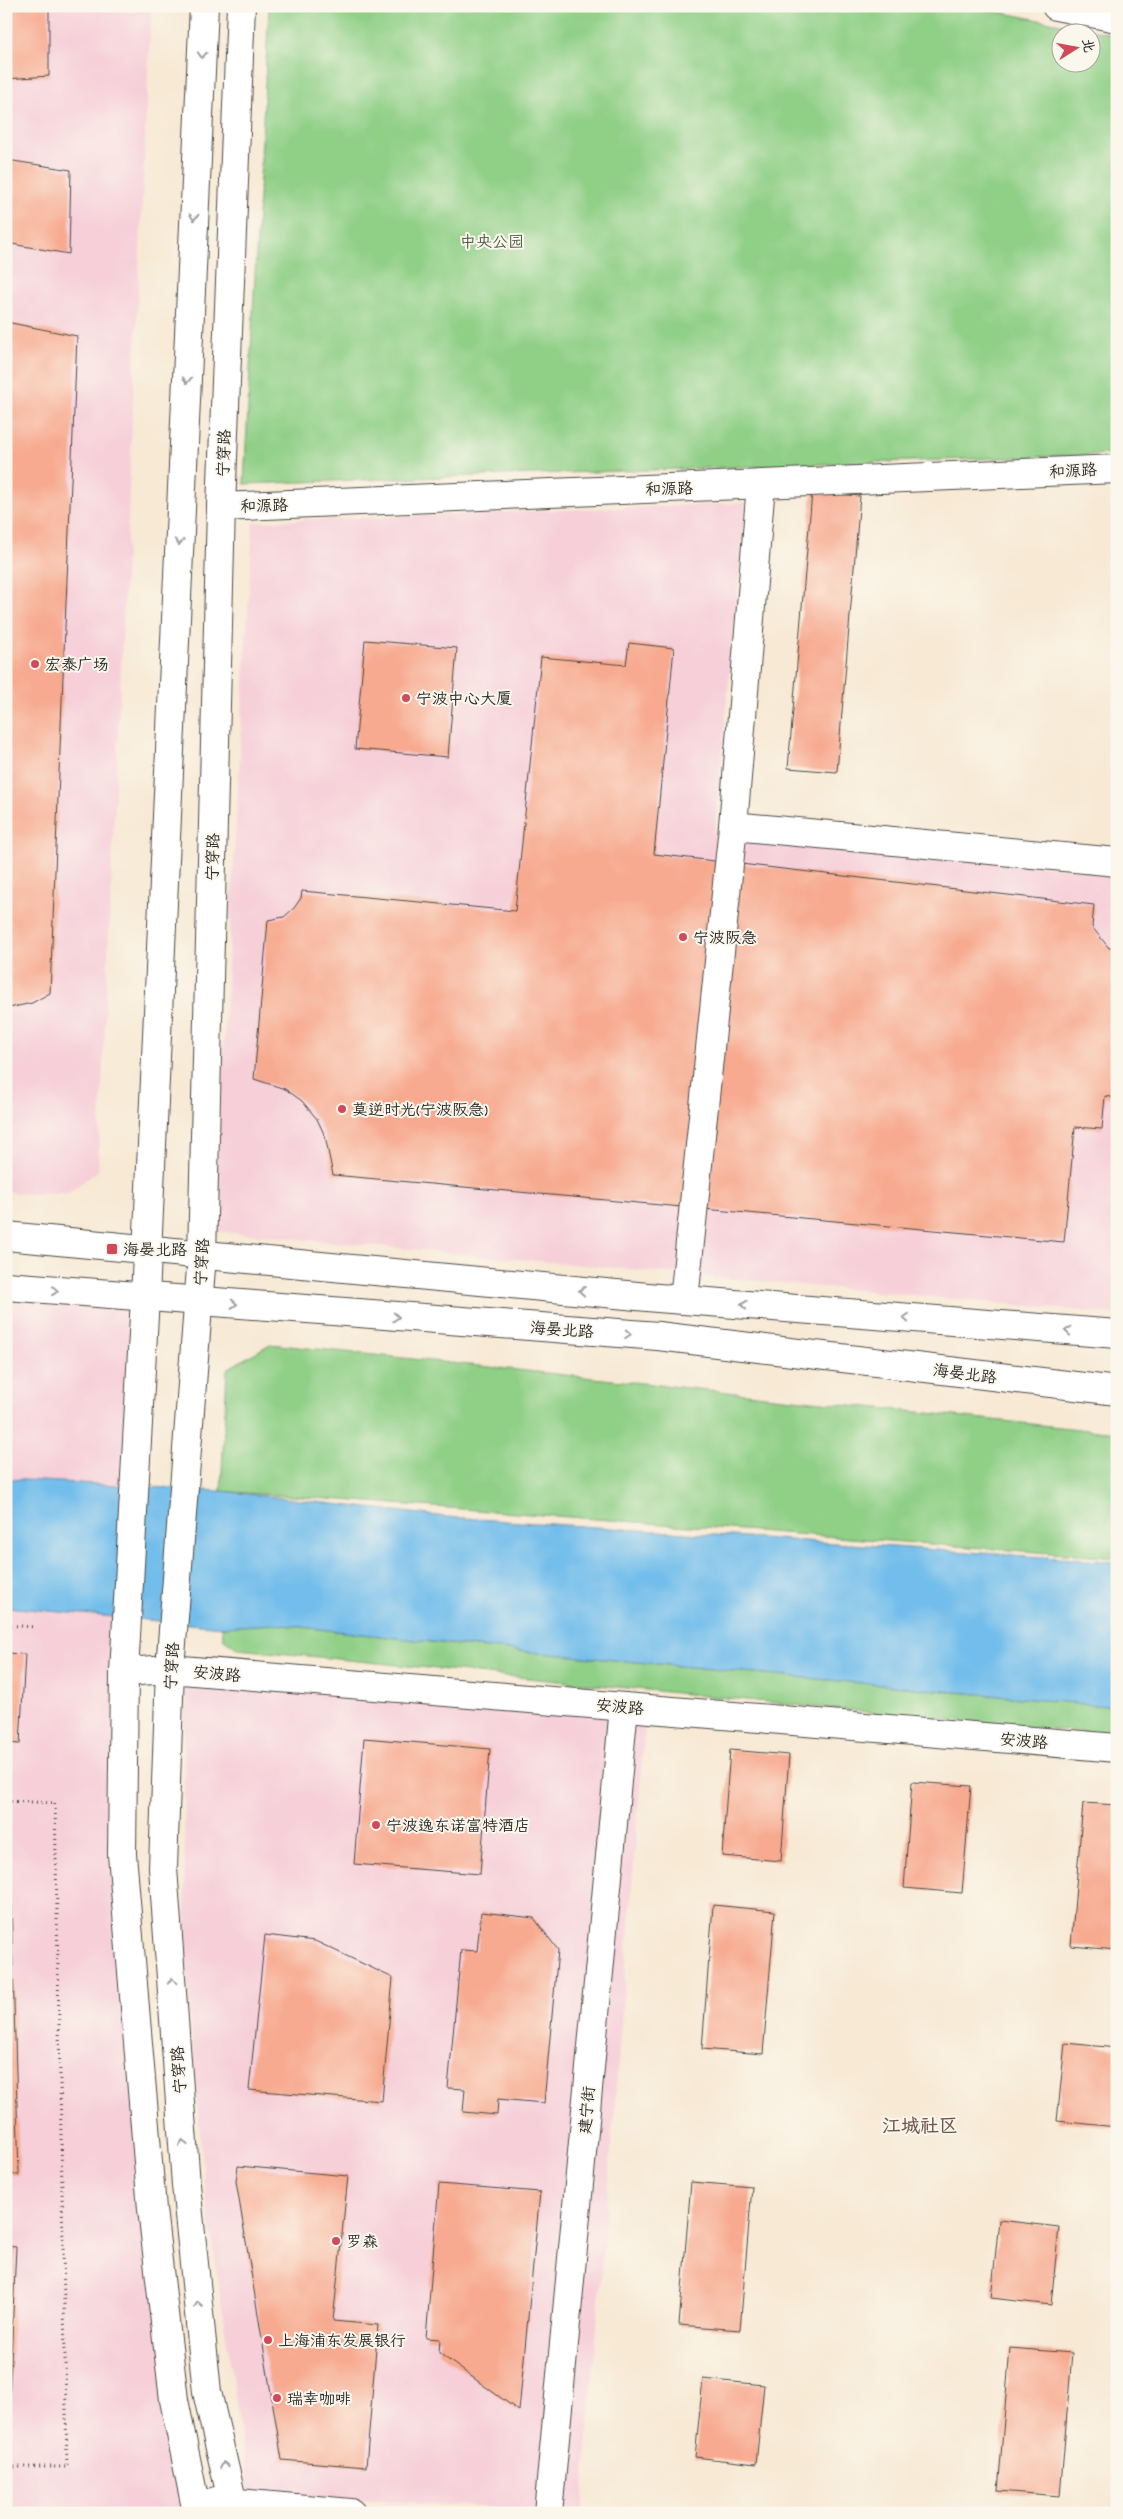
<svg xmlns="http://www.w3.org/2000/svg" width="1123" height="2519" font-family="Dekko,'LXGW WenKai TC',sans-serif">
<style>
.built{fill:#f6cfd9}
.green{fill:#8fcf86;stroke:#5d7d58;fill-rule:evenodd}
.water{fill:#72bdeb;stroke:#4e748b}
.building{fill:#f7aa90}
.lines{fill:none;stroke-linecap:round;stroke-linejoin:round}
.secondary-casing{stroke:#4a4844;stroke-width:30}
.path{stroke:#4a4844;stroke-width:3;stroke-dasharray:1 4;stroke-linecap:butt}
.secondary{stroke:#fff;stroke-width:28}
.oneway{stroke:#a0a0a0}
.poi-dot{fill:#d1495b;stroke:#fbf7ec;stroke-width:2}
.labels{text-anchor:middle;stroke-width:4;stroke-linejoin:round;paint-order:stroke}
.park-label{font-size:16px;fill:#495c46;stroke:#fbf7ec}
.street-label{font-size:16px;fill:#2b2b2b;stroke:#fbf7ec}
.poi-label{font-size:16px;fill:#2b2b2b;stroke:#fbf7ec;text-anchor:start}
.quarter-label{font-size:19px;font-weight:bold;fill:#72574e;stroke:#fbf7ec}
</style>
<rect width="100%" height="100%" fill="#fbf7ec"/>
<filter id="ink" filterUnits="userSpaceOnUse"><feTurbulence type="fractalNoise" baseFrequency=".02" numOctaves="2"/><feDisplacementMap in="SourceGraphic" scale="10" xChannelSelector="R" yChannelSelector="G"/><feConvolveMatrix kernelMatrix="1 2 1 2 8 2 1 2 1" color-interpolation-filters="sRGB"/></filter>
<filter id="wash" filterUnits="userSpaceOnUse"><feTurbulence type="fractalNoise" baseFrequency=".0096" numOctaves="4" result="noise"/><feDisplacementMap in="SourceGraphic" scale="20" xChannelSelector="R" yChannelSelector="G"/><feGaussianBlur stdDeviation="1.12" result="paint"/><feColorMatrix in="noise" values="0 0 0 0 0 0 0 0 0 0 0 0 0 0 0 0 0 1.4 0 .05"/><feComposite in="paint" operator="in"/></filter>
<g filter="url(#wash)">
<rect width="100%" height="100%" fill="#f7e9d4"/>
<g class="built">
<path d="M6,6h145l-53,1165 -30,22 -43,1 -19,-2z"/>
<path d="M746,503l-32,332 403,38v441l-904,-83 40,-709z"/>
<path d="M6,1286l139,12 -23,556 75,659h-191z"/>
<path d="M184,1685l100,3 335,30 26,6 -63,789 -333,-20 -44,-302 -20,-229z"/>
</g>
<g class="green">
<path d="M269,6h699l149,29v419l-873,30zM1060,32h30v30h-30z"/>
<path d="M270,1344l847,89v125l-896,-67 6,-122z"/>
<path d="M275,1624l201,23 641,60v28l-201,-18 -678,-68 -15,-11 -1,-11z"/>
</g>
<path class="water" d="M6,1479l215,12 226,26 670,45v145l-641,-60 -201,-23 -53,3 -216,-20z"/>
<g id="blocks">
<g class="building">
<path d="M6,6h43v70l-43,3z"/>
<path d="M7,160l64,10 -2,84 -63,-11z"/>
<path d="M6,322l71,14 -27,657 -18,10 -23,5h-3z"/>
<path d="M812,492l48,4 -23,276 -49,-4z"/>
<path d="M365,640l92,8 -9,109 -93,-8z"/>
<path d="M629,643l45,5 -20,206 440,51 -2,22 17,21h8v150l-12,-2 -3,33 -27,-2 -11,115 -731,-67 -8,-39 -8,-17 -15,-18 -17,-12 -31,-10 14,-159 16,-3 10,-9 7,-10 1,-7 213,20 26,-254 85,8z"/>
<path d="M6,1653l19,1 -5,90 -14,-1z"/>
<path d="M364,1738l126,11 -10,125 -126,-10z"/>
<path d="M730,1750l59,5 -8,106 -59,-5z"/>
<path d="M912,1782l59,4 -9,107 -58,-5z"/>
<path d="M1083,1803l34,2v145l-46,-4z"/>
<path d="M6,1867h4l9,308 -13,-1z"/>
<path d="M713,1905l62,6 -12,143 -61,-5z"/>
<path d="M481,1912l53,6 24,32 -14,153 -46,-4 -1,16 -34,-3 2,-23 -17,-1 13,-138 16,1z"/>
<path d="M265,1935l50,6 78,37 -11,123 -133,-11z"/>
<path d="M1065,2043l52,5v79l-60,-6z"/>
<path d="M238,2166l110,10 -15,145 45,4 -12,142 -84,-7 -46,-279z"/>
<path d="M691,2182l61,5 -12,143 -61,-5z"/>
<path d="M439,2184l101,8 -21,219 -80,-58 1,-14 -14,-1z"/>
<path d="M999,2220l60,7 -8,78 -60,-7z"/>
<path d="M6,2246l10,1 -8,178h-2z"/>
<path d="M1010,2348l62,5 -12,143 -62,-5z"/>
<path d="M703,2379l61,6 -8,79 -61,-7z"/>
</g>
</g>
</g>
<g filter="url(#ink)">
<use href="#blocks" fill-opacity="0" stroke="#4a4844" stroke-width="1"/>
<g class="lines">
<g class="secondary-casing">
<g id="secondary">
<path d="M1056,6l61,12"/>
<path d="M221,507l896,-38"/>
<path d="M733,826l384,36"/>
<path d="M6,1236l652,62 459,36"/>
<path d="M6,1286l652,50 459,55"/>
<path d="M684,1300l49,-474 28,-342"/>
<path d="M124,1672l46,-3 947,79"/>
<path d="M216,2501l135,12"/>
<path d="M197,2513l-23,-113 -22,-191 -30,-355 2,-182 21,-374 59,-1292"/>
<path d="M235,2513l-28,-121 -21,-207 -23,-317 7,-199 32,-414 19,-748 20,-501"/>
<path d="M548,2513l76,-806"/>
</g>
</g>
<g class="path">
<path d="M6,1625l29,2"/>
<path d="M6,1801l49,2 12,664h-61"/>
</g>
<use href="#secondary" class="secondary"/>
</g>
<defs><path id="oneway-chevron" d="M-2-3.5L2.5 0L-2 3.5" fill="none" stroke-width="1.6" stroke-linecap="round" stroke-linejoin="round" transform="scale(1.25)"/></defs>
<g class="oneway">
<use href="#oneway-chevron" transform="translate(202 55) rotate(93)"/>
<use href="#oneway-chevron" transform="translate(194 217) rotate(93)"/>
<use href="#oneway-chevron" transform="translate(187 380) rotate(93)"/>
<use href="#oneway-chevron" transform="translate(179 542) rotate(93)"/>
<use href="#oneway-chevron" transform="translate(55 1291) rotate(5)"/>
<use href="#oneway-chevron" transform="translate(582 1291) rotate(-175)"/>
<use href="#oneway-chevron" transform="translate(234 1304) rotate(4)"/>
<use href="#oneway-chevron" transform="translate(744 1305) rotate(-175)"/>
<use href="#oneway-chevron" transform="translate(396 1317) rotate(4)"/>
<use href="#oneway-chevron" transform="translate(906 1318) rotate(-175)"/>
<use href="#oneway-chevron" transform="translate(1068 1331) rotate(-175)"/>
<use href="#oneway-chevron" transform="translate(628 1334) rotate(4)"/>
<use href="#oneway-chevron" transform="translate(172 1981) rotate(-94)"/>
<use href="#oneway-chevron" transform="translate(183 2143) rotate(-94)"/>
<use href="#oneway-chevron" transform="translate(198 2305) rotate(-96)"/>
<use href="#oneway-chevron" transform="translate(224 2465) rotate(-103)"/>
</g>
</g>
<g class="poi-dot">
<circle cx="35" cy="664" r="5"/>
<circle cx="406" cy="698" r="5"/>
<circle cx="683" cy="937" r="5"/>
<circle cx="342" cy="1109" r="5"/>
<rect x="106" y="1243" width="12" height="12" rx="2.5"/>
<circle cx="376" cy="1825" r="5"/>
<circle cx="336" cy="2241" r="5"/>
<circle cx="268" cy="2340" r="5"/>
<circle cx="277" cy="2398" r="5"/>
</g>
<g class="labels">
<g class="park-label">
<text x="492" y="247">中央公园</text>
</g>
<g class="street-label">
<text transform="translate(223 453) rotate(-88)" y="6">宁穿路</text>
<text transform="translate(1073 470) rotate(-3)" y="6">和源路</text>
<text transform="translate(669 488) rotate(-2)" y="6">和源路</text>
<text transform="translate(264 505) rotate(-2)" y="6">和源路</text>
<text transform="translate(212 857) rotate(-89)" y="6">宁穿路</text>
<text transform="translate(201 1262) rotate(-87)" y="6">宁穿路</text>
<text transform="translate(562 1329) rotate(4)" y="6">海晏北路</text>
<text transform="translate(965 1373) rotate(7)" y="6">海晏北路</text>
<text transform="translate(171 1666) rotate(-87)" y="6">宁穿路</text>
<text transform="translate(217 1673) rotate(5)" y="6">安波路</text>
<text transform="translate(620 1706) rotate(5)" y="6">安波路</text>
<text transform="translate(1024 1740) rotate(5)" y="6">安波路</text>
<text transform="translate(178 2070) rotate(-94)" y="6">宁穿路</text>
<text transform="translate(586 2110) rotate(-85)" y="6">建宁街</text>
</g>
<g class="poi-label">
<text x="45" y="670">宏泰广场</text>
<text x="416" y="704">宁波中心大厦</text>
<text x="693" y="943">宁波阪急</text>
<text x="352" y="1115">莫逆时光(宁波阪急)</text>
<text x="123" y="1255">海晏北路</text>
<text x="386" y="1831">宁波逸东诺富特酒店</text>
<text x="346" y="2247">罗森</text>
<text x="278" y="2346">上海浦东发展银行</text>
<text x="287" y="2404">瑞幸咖啡</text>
</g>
<g class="quarter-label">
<text x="920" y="2132">江城社区</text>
</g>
</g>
<rect width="1123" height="2519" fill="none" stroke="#fbf7ec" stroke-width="25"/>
<g transform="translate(1076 48) rotate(79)"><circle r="24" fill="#fbf7ec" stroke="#a8a59f"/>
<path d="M0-4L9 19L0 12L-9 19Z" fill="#d1495b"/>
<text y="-8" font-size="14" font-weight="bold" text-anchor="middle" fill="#2b2b2b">北</text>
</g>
</svg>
